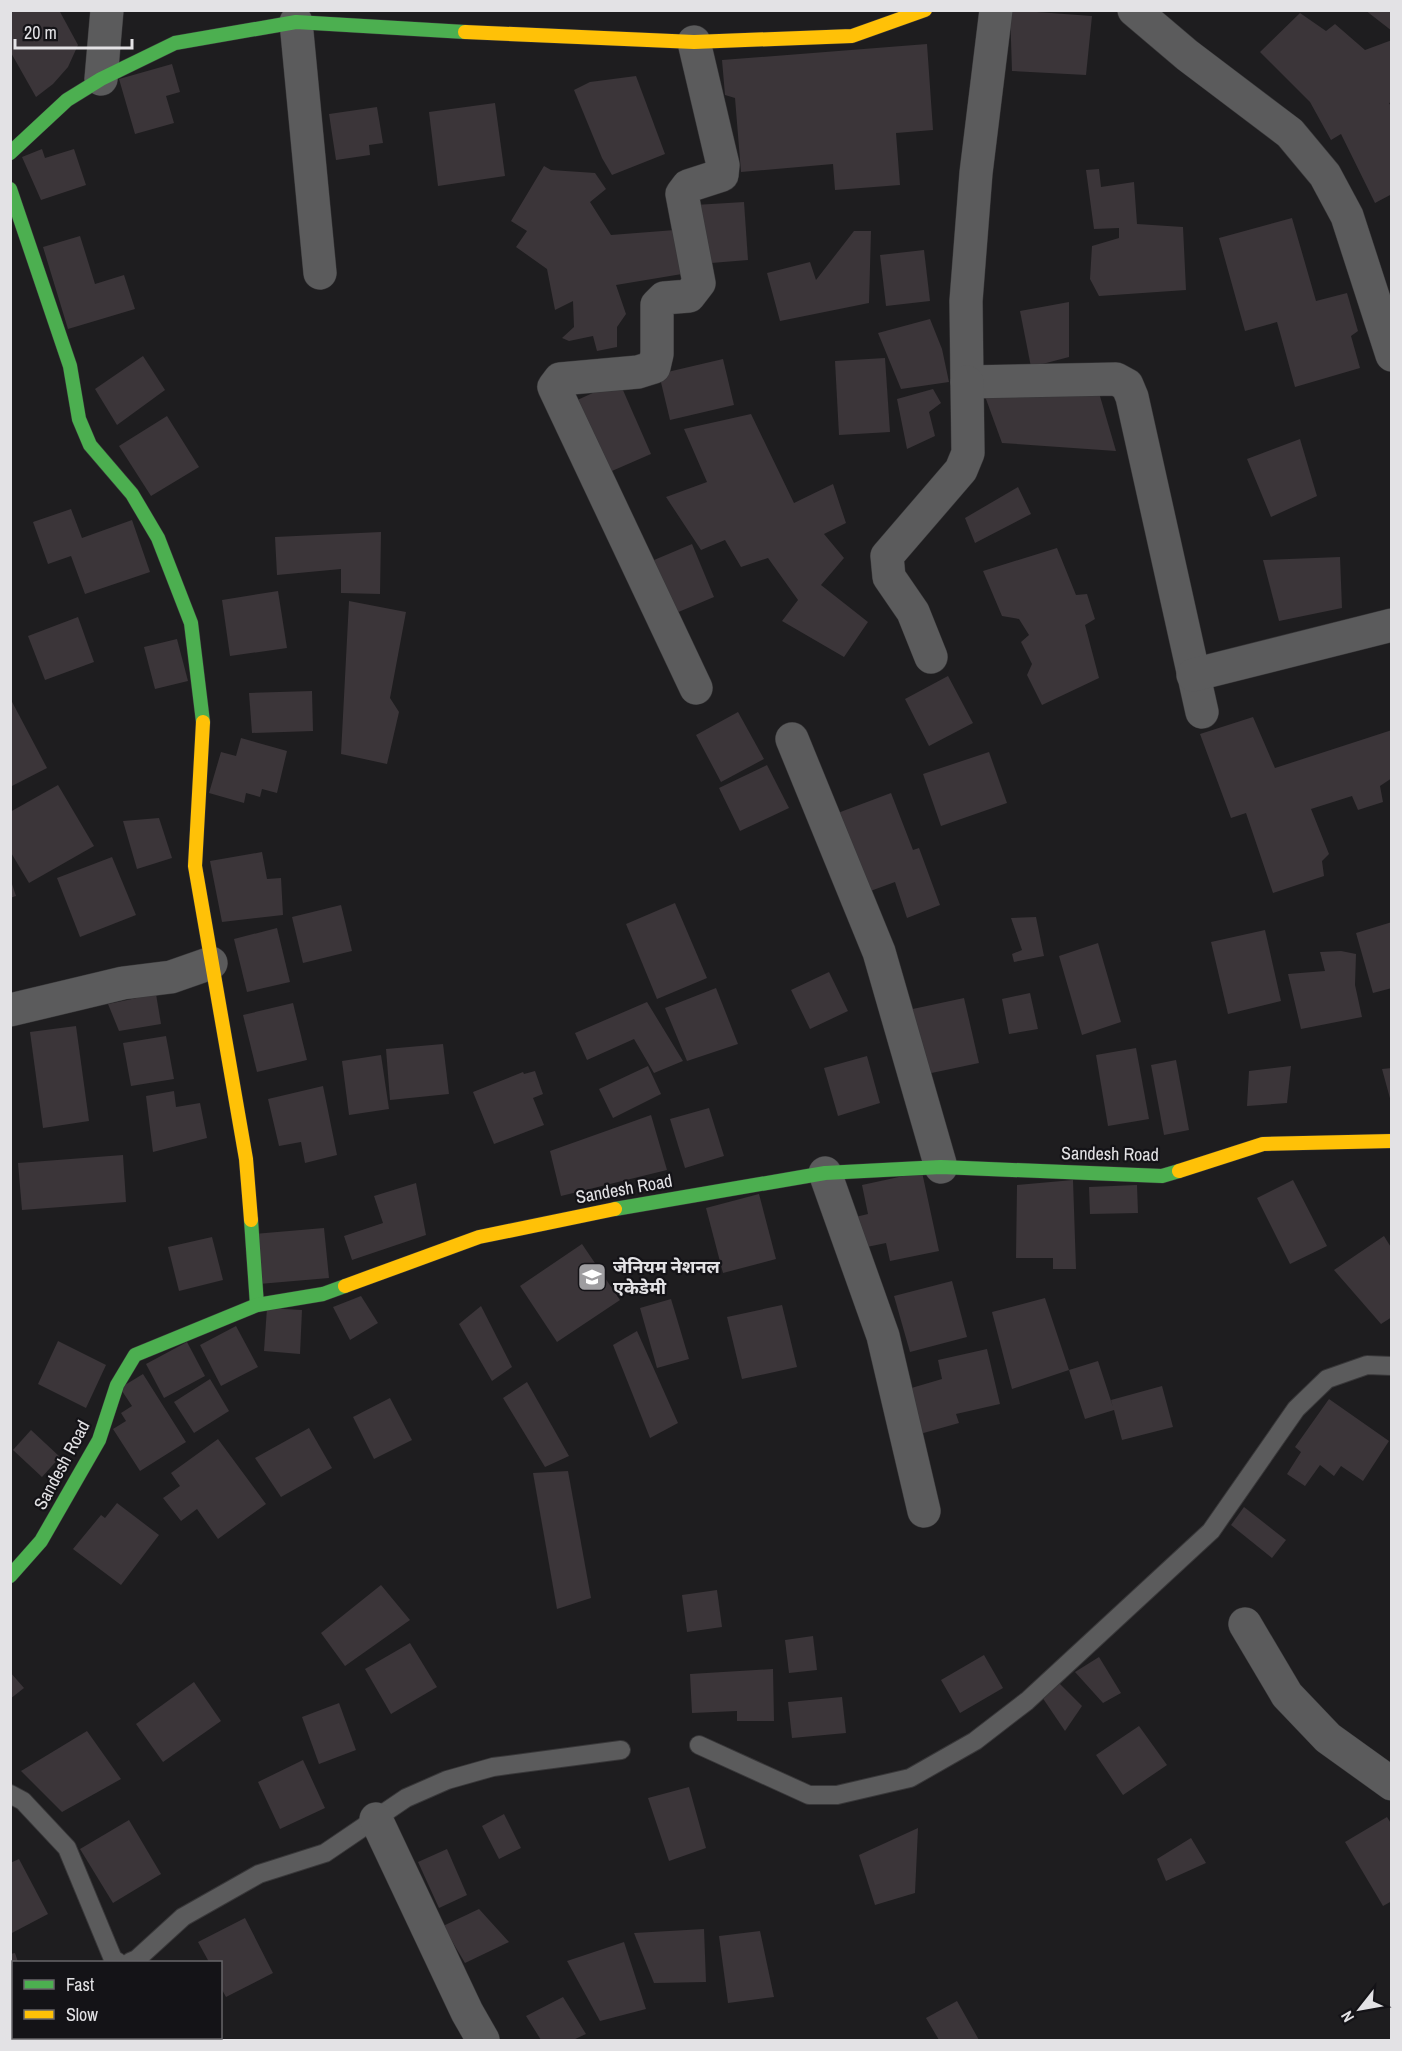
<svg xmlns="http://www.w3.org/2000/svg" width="1402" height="2051" font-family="'Archivo Narrow','Noto Sans Devanagari',sans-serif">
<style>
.building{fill:#3b3539}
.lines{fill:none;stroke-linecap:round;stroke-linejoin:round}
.lane-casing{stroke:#383739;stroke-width:20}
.street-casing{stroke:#383739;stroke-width:34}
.fast-casing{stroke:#383739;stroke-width:15}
.slow-casing{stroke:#383739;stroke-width:15}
.lane{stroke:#5b5b5c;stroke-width:18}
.street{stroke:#5b5b5c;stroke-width:33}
.fast{stroke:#4caf50;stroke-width:14}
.slow{stroke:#ffc107;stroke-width:14}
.labels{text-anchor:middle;stroke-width:4.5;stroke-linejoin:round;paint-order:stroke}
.street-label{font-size:18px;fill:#e3e2e5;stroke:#141317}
.poi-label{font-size:18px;font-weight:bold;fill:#e3e2e5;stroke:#141317;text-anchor:start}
</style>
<rect width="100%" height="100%" fill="#1e1d1f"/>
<g class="building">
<path d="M10,10h49l19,35 -10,22 -15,17 -17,13 -26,-46z"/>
<path d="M1010,10l82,6 -6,59 -74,-4z"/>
<path d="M1365,10h27v21z"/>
<path d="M1300,13l26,18 9,-7 30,26 27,-10v62l-3,1 3,5v86l-17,9 -34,-69 -10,6 -21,-38 -50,-50z"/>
<path d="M927,44l6,86 -37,3 4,52 -65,5 -2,-26 -92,8 -6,-74 -10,-3 -3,-35z"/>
<path d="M172,64l8,28 -14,4 8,27 -39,11 -16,-55z"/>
<path d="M636,76l29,78 -53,21 -10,-17 -28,-68 16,-8z"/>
<path d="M495,103l10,73 -67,10 -9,-74z"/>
<path d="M377,107l6,36 -14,2 1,10 -34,5 -7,-46z"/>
<path d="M42,149l3,9 29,-9 12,36 -45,15 -19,-43z"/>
<path d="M544,166l7,4 44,3 11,16 -16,13 21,33 64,-5 7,44 -66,11 10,29 -9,13v20l-20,4 -4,-15 -24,5 -7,-3 12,-11 -1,-26 -18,9 -8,-41 -31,-22 11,-16 -16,-10z"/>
<path d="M1099,169l2,18 33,-5 3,42 46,3 3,63 -87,6 -9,-17 2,-33 27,-8v-10l-25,1 -8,-59z"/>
<path d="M744,202l4,58 -49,4 -4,-59z"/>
<path d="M1292,218l24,83 31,-8 11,38 -7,5 9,32 -65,19 -18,-65 -32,9 -26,-93z"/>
<path d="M854,231h17l-2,72 -89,18 -13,-48 43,-11 6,18z"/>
<path d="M80,236l15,48 29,-9 11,34 -67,20 -25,-82z"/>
<path d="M924,250l6,51 -44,5 -6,-51z"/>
<path d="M1069,302v55l-38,10 -11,-56z"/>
<path d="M930,319l12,30 7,33 -48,7 -23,-56z"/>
<path d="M143,356l22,34 -48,35 -22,-36z"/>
<path d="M885,358l5,74 -51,3 -4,-74z"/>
<path d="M723,359l11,46 -64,15 -11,-46z"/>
<path d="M619,381l32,73 -46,20 -32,-72z"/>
<path d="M1097,386l19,65 -114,-8 -20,-55z"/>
<path d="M933,389l8,14 -12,9 6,24 -28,13 -10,-50z"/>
<path d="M751,414l43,89 39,-19 13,39 -22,11 20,24 -23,27 47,37 -24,35 -62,-36 16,-21 -30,-42 -27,9 -16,-27 -24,10 -35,-53 41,-15 -23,-53z"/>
<path d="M167,416l32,51 -48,29 -32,-50z"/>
<path d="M1300,439l17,57 -46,21 -24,-58z"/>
<path d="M1018,487l13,27 -56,29 -10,-25z"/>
<path d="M71,509l11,29 50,-18 18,52 -65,22 -14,-38 -23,8 -15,-42z"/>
<path d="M381,532l-1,62 -39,-1v-24l-64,6 -2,-38z"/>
<path d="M692,544l22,53 -45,19 -22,-53z"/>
<path d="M1057,548l19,47 11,-1 8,25 -10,6 14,53 -57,27 -15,-30 5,-11 -11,-22 8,-7 -10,-16 -17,-3 -19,-45z"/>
<path d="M1340,557l2,51 -63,13 -16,-61z"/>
<path d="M278,591l9,57 -57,8 -8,-56z"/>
<path d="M349,601l57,11 -16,86 9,14 -12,52 -46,-10z"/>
<path d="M78,617l16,45 -49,18 -17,-44z"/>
<path d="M177,639l11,42 -33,8 -11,-42z"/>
<path d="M948,676l25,47 -44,23 -24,-47z"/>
<path d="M312,691l1,40 -61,2 -3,-40z"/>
<path d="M10,698l37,70 -37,19z"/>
<path d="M738,712l26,47 -43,23 -25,-47z"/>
<path d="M1253,717l22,51 117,-38v48l-12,8 3,16 -25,8 -6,-14 -41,13 18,45 -7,7 2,15 -51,17 -27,-80 -15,5 -31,-84z"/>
<path d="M241,738l46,13 -10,42 -15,-4 -2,8 -14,-4 -2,10 -35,-10 12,-41 15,4z"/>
<path d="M989,752l18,51 -66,23 -18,-52z"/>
<path d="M767,765l22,43 -49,23 -21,-43z"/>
<path d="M58,785l36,61 -65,37 -19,-32v-39z"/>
<path d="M891,793l22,57 6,-2 21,57 -33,13 -12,-36 -30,11 -30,-79z"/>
<path d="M159,818l13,40 -35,11 -14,-48z"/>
<path d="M262,852l5,27 14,-1 2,37 -61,7 -12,-61z"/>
<path d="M112,857l24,58 -56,22 -23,-59z"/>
<path d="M10,878l6,18 -6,2z"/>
<path d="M675,903l32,75 -50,21 -31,-75z"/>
<path d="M341,905l11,46 -49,12 -11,-46z"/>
<path d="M1036,917l8,39 -30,6 -2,-8 10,-4 -11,-32z"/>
<path d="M1392,922v66l-19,5 -17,-60z"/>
<path d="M277,928l13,54 -43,10 -13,-53z"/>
<path d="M1265,930l16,71 -53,13 -17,-72z"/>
<path d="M1098,943l23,79 -39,13 -23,-79z"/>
<path d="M1341,951l15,3 -1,31 7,32 -61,12 -13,-55 37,-3 -5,-19z"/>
<path d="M829,972l19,39 -38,18 -19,-39z"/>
<path d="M716,988l22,56 -51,17 -22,-53z"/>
<path d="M1030,993l8,36 -29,5 -7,-35z"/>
<path d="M156,994l5,30 -42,7 -11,-27z"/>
<path d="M964,998l15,65 -57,12 -14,-65z"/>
<path d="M647,1002l36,59 -29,12 -20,-34 -47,21 -12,-27z"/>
<path d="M293,1003l14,57 -50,12 -14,-57z"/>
<path d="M76,1026l13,95 -46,7 -13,-96z"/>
<path d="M166,1036l8,43 -43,7 -8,-43z"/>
<path d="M443,1044l6,50 -59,6 -4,-51z"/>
<path d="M1136,1048l13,71 -41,7 -12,-71z"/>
<path d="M381,1055l8,54 -40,6 -7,-54z"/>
<path d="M867,1056l13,47 -42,13 -14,-48z"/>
<path d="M1176,1060l13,70 -25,5 -13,-70z"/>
<path d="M648,1066l13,28 -48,24 -14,-29z"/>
<path d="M1291,1066l-4,37 -40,3 2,-35z"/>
<path d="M1392,1068v34h-1l-9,-33z"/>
<path d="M535,1071l8,23 -10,4 11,27 -50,19 -21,-52 50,-20 1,2z"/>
<path d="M323,1086l14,69 -32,8 -4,-21 -22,4 -11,-47z"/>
<path d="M174,1091l2,16 24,-4 7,35 -54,14 -7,-56z"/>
<path d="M709,1108l15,48 -39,12 -15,-49z"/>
<path d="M651,1115l16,55 -106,26 -11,-45z"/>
<path d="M123,1155l3,47 -104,8 -4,-47z"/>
<path d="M922,1172l17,79 -49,10 -4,-18 -29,6 -6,-31 17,-4 -6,-29z"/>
<path d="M1073,1180l3,89h-23v-11h-37l1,-73z"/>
<path d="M1293,1180l34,66 -37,18 -33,-66z"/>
<path d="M416,1183l10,52 -74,25 -8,-24 39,-13 -9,-27z"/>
<path d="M1137,1185l1,28 -48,1 -1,-27z"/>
<path d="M759,1194l17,65 -53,14 -17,-65z"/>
<path d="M324,1228l5,50 -70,6 -5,-50z"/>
<path d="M1384,1236l8,13v68l-11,7 -47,-54z"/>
<path d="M212,1237l11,43 -44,11 -11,-44z"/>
<path d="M582,1244l38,56 -63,42 -37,-56z"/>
<path d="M952,1281l15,56 -57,15 -16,-56z"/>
<path d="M361,1296l17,27 -28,17 -17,-33z"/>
<path d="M1045,1298l24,72 -57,19 -20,-77z"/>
<path d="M671,1299l18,60 -32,9 -17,-60z"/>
<path d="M782,1305l15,62 -55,12 -15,-62z"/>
<path d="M481,1306l31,61 -20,14 -33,-57z"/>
<path d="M267,1308l35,2 -2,44 -36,-3z"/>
<path d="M236,1326l22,41 -37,19 -21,-41z"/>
<path d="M637,1331l41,92 -28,15 -37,-93z"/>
<path d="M58,1341l48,24 -20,43 -48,-24z"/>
<path d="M187,1342l18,34 -41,22 -18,-34z"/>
<path d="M987,1349l13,55 -44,10 3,9 -39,11 -12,-45 34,-10 -4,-19z"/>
<path d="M1098,1361l15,46 -2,-7 51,-14 11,41 -51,13 -8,-30 -29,9 -16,-49z"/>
<path d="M143,1374l43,68 -46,29 -27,-42 13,-8 -5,-8 11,-7 -12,-18z"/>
<path d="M210,1379l19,32 -35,22 -20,-31z"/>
<path d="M527,1382l42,74 -24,11 -42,-69z"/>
<path d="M390,1398l22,42 -38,19 -21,-42z"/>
<path d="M1329,1399l60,42 -26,40 -22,-15 -7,10 -14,-11 -15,21 -18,-12 14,-22 -6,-5z"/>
<path d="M309,1428l23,40 -51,29 -26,-39z"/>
<path d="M31,1430l29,27 -18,20 -29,-27z"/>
<path d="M218,1439l48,65 -48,35 -21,-30 -16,12 -18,-23 17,-12 -9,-13z"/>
<path d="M568,1471l23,127 -34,11 -24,-136z"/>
<path d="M117,1503l42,32 -38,50 -48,-36 28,-34 4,3z"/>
<path d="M1244,1507l42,33 -14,18 -41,-33z"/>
<path d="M381,1585l29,35 -65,46 -24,-33z"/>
<path d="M717,1590l5,37 -35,5 -5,-37z"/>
<path d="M813,1636l4,34 -28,3 -4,-33z"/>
<path d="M410,1643l27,44 -46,27 -26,-45z"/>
<path d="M984,1655l19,33 -43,25 -19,-33z"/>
<path d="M1099,1657l22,36 -18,10 -28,-31z"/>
<path d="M773,1669l1,52h-37v-10l-45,2 -2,-39z"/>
<path d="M10,1672l14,16 -14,11z"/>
<path d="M1057,1681l25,25 -17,25 -23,-34z"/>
<path d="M194,1682l27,39 -58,41 -27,-38z"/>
<path d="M842,1697l4,36 -54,5 -4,-36z"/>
<path d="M339,1703l17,47 -37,14 -17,-47z"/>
<path d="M1139,1726l28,39 -44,30 -27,-40z"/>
<path d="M87,1731l34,48 -59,33 -41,-41z"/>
<path d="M303,1760l22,48 -45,21 -22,-47z"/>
<path d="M689,1787l17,61 -37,13 -21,-63z"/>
<path d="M504,1814l17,34 -22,11 -17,-33z"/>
<path d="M1387,1817l5,8v76l-9,5 -38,-64z"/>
<path d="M129,1820l32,54 -48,29 -33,-54z"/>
<path d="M918,1828l-3,65 -40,12 -16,-50z"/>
<path d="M1191,1838l15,25 -40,18 -9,-22z"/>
<path d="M447,1849l20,46 -28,13 -21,-46z"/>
<path d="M19,1859l29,55 -38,20v-71z"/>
<path d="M479,1909l30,33 -44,21 -22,-37z"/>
<path d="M245,1918l28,55 -47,24 -6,-11v-24h-11l-11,-20z"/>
<path d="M704,1929l2,53 -52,1 -20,-50z"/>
<path d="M760,1931l14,66 -46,6 -9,-67z"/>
<path d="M624,1942l22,67 -46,12 -33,-60z"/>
<path d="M15,1953l3,9h-4v49l-4,1v-58z"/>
<path d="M563,1997l23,37 -13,6h-32l-15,-24z"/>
<path d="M957,2001l22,39h-40l-13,-22z"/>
<path d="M100,2038h44v2h-43z"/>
</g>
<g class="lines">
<g class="lane-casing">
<g id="lane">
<path d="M699,1745l110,50h28l73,-17 65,-37 52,-40 184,-170 85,-122 31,-30 40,-14 25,1"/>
<path d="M10,1794l13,7 44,47 46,111 5,3"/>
<path d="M130,1962l7,-3 46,-42 76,-43 66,-21 81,-55 41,-18 46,-13 128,-17"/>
</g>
</g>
<g class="street-casing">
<g id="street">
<path d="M996,10l-20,163 -10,128 1,81 149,-3 11,6 5,12 70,315"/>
<path d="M1134,10l53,45 103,78 35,42 22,41 45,139"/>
<path d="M296,22l24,251"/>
<path d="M694,42l29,123 -1,10 -34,11 -6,8 17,89 -10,13 -25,2 -7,7v49l-3,13 -16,5 -78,7 -6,8 142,301"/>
<path d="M101,79l6,-69"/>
<path d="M931,657l-18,-45 -24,-35 -2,-21 74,-86 7,-17 -1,-71"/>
<path d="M1193,675l199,-50"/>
<path d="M792,739l87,213 62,215"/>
<path d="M10,1010l113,-27 48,-6 40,-14"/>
<path d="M825,1173l58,163 41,175"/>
<path d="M1245,1624l42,71 41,43 64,46"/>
<path d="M376,1819l91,193 16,28"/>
</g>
</g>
<g class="fast-casing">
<g id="fast">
<path d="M10,153l57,-53 34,-21 74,-36 121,-21 169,10"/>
<path d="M10,189l60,177 9,53 11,26 42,49 26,44 33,85 12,99"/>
<path d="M615,1209l210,-36 116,-6 221,9 17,-5"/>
<path d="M251,1220l6,85"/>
<path d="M10,1576l31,-35 58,-101 18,-55 18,-30 122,-50 66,-11 22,-8"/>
</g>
</g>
<g class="slow-casing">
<g id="slow">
<path d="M465,32l229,10 158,-6 73,-26"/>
<path d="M203,722l-8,144 51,293 5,61"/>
<path d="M1179,1171l84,-27 129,-3"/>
<path d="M345,1286l134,-49 136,-28"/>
</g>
</g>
<use href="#lane" class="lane"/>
<use href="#street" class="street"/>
<use href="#fast" class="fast"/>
<use href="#slow" class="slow"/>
</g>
<defs>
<g id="school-square" transform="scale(1.5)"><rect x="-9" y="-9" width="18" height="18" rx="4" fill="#9e9da0" stroke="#141317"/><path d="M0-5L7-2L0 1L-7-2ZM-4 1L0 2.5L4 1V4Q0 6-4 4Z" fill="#fff"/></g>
</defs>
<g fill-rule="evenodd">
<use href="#school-square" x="592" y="1277"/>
</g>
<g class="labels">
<g class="street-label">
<text transform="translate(1110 1154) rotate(1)" y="6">Sandesh Road</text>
<text transform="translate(624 1189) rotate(-10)" y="6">Sandesh Road</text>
<text transform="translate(62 1465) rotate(-62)" y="6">Sandesh Road</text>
</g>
<g class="poi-label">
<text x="613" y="1273">जेनियम नेशनल<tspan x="613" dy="21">एकेडेमी</tspan></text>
</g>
</g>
<rect width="1402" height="2051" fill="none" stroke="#e3e2e5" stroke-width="24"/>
<rect x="12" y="1961" width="210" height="78" fill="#141317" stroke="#676669" stroke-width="1.5"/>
<rect x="24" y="1980" width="30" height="9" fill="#4caf50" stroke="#676669" stroke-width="1.5"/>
<text x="66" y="1991" font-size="18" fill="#e3e2e5">Fast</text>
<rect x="24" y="2010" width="30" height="9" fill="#ffc107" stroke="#676669" stroke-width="1.5"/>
<text x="66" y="2021" font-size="18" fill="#e3e2e5">Slow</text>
<g transform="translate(1360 2009) rotate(239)" stroke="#141317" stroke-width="4.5" paint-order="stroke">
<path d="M0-4.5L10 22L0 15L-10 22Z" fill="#e3e2e5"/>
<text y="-9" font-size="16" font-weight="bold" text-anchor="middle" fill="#e3e2e5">N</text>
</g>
<path d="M15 39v9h117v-9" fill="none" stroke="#e3e2e5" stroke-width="3"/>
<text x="24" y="39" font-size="18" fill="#e3e2e5" stroke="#141317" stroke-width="4.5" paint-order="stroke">20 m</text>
</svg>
